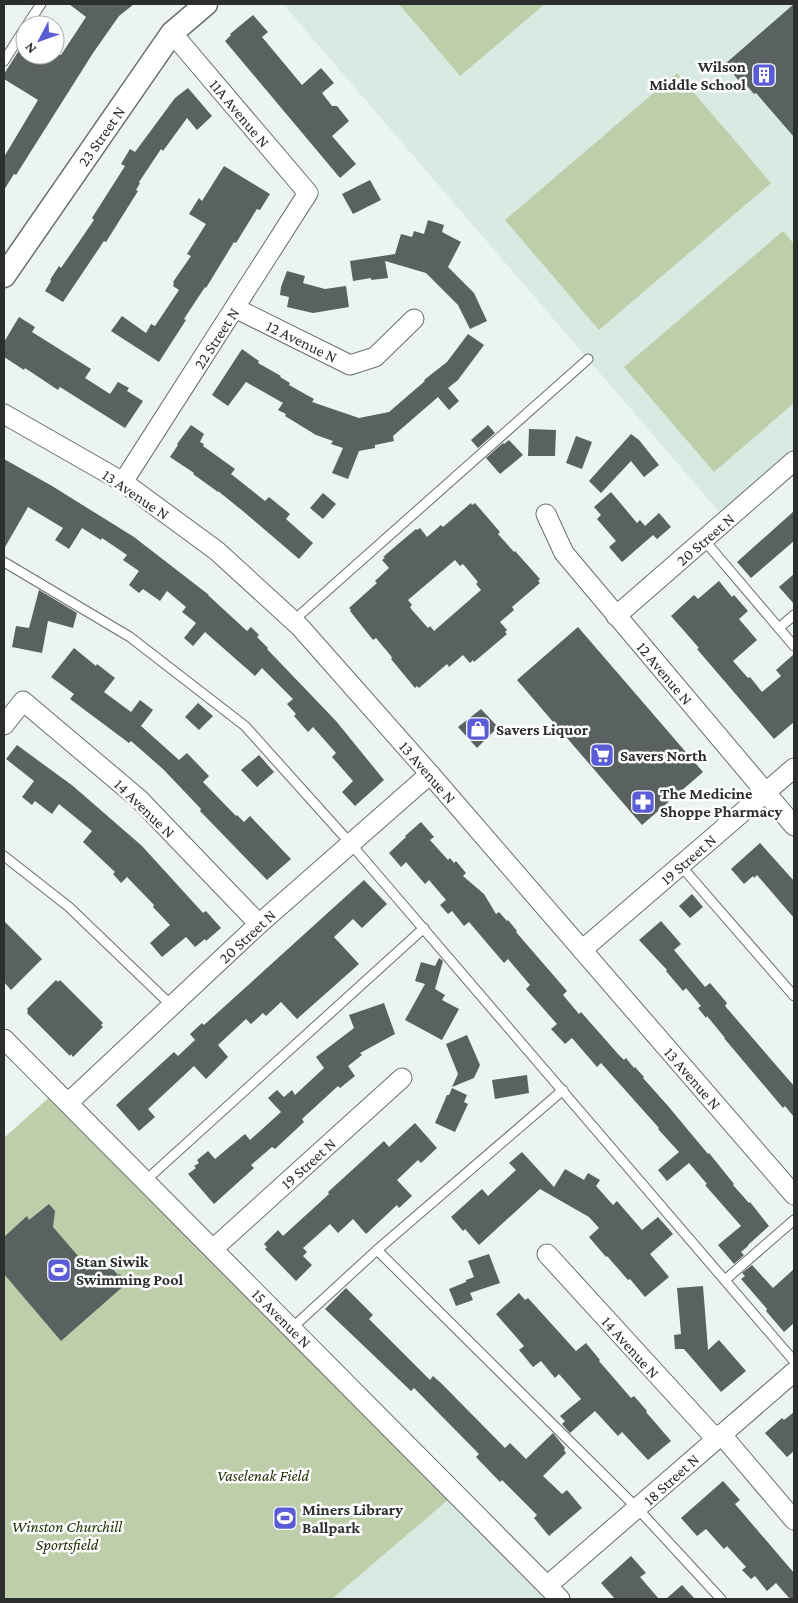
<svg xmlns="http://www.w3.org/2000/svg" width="798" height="1603" font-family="'Crimson Pro',serif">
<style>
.built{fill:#d9eae3}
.green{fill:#beceaa}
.building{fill:#596161;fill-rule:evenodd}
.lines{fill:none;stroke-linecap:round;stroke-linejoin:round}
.service-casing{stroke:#686f6c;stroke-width:11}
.minor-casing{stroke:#686f6c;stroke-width:21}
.tertiary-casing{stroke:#686f6c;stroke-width:25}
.service{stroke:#fff;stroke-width:9}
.minor{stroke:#fff;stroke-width:19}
.tertiary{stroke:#fff;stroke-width:22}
.labels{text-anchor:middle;stroke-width:5;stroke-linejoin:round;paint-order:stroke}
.poi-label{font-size:16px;font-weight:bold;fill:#2c2f2e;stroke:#fff;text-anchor:start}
.street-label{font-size:16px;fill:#2c2f2e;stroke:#fff}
.park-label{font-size:16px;font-style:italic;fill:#223005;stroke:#fff}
</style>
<rect width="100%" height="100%" fill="#ecf4f1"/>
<g class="built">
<path d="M283,4h511v457l-68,59z"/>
<path d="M455,1494l105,105h-228z"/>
</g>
<g class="green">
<path d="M399,4h146l-85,72z"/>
<path d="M677,73l94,110 -172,147 -94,-110z"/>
<path d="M783,231l11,13v159l-80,69 -90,-105z"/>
<path d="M56,1091l399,403 -123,105h-328v-461z"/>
</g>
<g class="building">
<path d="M69,4h65l-15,12 -26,37 -77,122 -2,-1 -10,16v-33l34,-57 -34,-21v-5l21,-33v14h36l25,-38z"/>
<path d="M794,4v133l-38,-44 -2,1 -7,-8 -2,2 -20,-24z"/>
<path d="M253,15l15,17 -6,5 40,48 19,-17 13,15 -12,10 10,13h5l12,15 -17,15 24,28 -16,14 -115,-137 6,-6 -1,-1z"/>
<path d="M188,88l24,28 -15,14 -10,-12 -24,33 -2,-2 -22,33 1,1 -4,7 2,1 -32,51 -2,-1 -41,61 -18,-11 6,-10 -1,-1 9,-14 2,2 33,-48 -2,-2 33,-52 -4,-2 9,-15 5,3 40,-54z"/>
<path d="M224,166l46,28 -10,16 -3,-1 -21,34 -2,-1 -28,46 -1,-1 -21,32 2,1 -27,42 -48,-31 11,-15 24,17 5,-9 4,2 24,-36 -6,-4 1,-3 -1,-1 18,-26 -4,-2 19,-30 -17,-10 10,-16 3,3z"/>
<path d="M370,180l11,20 -28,14 -11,-20z"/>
<path d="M428,220l16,5 -2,7 19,10 -13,25 26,26 13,28 -17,8 -12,-24 -32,-32 -41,-12 3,17 -17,2v-2l-18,3 -3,-20 45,-7 6,-20 11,3 2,-6 10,3z"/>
<path d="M287,271l18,5 -2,7 22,6 21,-3 3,21 -36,6 -26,-6 2,-10 -9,-2 1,-8z"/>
<path d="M19,317l16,10 -3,5 59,37 -6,9 25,16 8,-12 11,6 -2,3 16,10 -18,27 -65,-41 -2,3 -33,-22 -1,2 -20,-13v-15z"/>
<path d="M468,334l16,11 -26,35 -10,8 11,13 -10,9 -11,-13 -45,39 1,5 -19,4v3l-16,3 -11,28 -16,-6 11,-25 -12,-4 2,-3 -17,-6 -31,-19 1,-2 -8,-4 5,-7 -37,-21 -18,24 -16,-11 30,-46 17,12 -1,2 23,13 -1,1 10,6 -1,2 25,14 -2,3 47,16 30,-6 36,-31 -1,-1 23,-18z"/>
<path d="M191,425l13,9 -4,8 4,2 -1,2 32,23 -4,5 34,27 4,-4 21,17 -4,5 27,24 -14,16 -55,-47 -26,-21v1l-25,-18 1,-1 -24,-16 8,-12 -1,-1z"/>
<path d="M488,425l7,8 -17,15 -7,-8z"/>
<path d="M529,429l27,1 -1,26h-27z"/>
<path d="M631,434l8,6 20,25 -15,12 -13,-16 -30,32 -12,-12z"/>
<path d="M576,436l16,6 -10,27 -16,-6z"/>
<path d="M509,440l14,15 -23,19 -14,-16 17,-15 1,1z"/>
<path d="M4,459l48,27 82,51 75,58h-1l39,36 4,-4 8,8 -2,2 11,11 -1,1 69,72 48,59 -29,26 -13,-14 11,-11 -21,-24 4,-4 -23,-26 -5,5 -14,-16 2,-2 -9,-10 6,-5 -31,-31 -7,8 -50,-44 -12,14 -9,-8 12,-15 -14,-11 4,-5 -19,-16 -7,10 -17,-12 -4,4 -10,-8 10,-14 -16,-11 4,-5 -25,-17 -1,2 -19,-12 -13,21 -14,-9 8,-12 -35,-21 -24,42z"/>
<path d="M611,492l26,31 3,-3 5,6 14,-13 12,14 -14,12 -4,-4 -31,27 -13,-15 7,-6 -19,-22 4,-4 -7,-8z"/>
<path d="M323,493l13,11 -13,15 -13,-11z"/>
<path d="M471,503l1,2 3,-2 25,29 -2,2 16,18 1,-1 25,28 -2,2 2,2 -28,24 2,3 -14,12 7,8 -2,2 2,2 -33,28 -1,-2 -3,3 -7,-8 -14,12 -2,-3 -28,24 -2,-2 -2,2 -24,-29 1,-1 -1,-2 -15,-18 -3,2 -23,-29 1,-1 -2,-2 28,-25 -2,-2 14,-13 -7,-8 3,-2 -2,-1 14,-12 19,-16 1,1 3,-2 7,9 14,-12 2,2zM455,560l5,6 3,-2 15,18 -2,2 5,6 -47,41 -4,-5 -2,2 -16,-18 -2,-3 2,-2 -4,-5z"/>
<path d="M794,511v30l-43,37 -14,-16z"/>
<path d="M794,574v30l-15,-17z"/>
<path d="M719,581l13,16 2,-2 14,16 -9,8 18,21 -24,21 15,17 2,-1 12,15 19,-16 -5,-6 18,-16v68l-20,17 -77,-90 2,-1 -28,-32 23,-21 4,4z"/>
<path d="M39,590l38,23 -4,15 -25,-7 -6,32 -30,-6 4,-21 13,2z"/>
<path d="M578,627l125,145 -61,53 -125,-145z"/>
<path d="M74,648l22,18 1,-2 18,14 -11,14 27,20 9,-12 13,10 -12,16 38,34 8,-7 22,23 -6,6 33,34 1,-1 7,7 6,-6 41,43 -24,21 -67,-69 1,-2 -38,-40 -32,-28 -2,2 -59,-44 4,-5 -23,-17z"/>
<path d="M198,703l15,13 -14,14 -14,-13z"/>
<path d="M481,709l17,18 -21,21 -19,-21z"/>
<path d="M17,745l56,41 69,60 61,67 3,-2 15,17 -15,13 -1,-2 -10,8 -9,-10 -24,20 -12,-14 20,-18 -17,-18 1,-2 -27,-28 -6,6 -8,-9 2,-2 -32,-30 9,-11 -33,-27 -7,10 -17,-13 -3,4 -10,-8 12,-16 -28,-22z"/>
<path d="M259,755l15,17 -17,15 -16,-17z"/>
<path d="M421,822l13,15 -4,3 18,20 2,-2 4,5 2,-2 10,12 -3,3 21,18 12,20 3,-2 8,9 1,-1 9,11 -1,1 51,59 -4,4 16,19 2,-2 37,42 6,6 2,-2 8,10 1,-1 9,10 -1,1 25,28 40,48 1,-1 25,31 -1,1 16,18 1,-1 19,24 -21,19v1l-7,6 3,3 -10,9 -16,-19 23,-19 -36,-41 2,-1 -18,-21 -22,18 -9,-11 21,-18 -21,-23 1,-1 -58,-65 -4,4 -25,-29 -7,6 -14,-15 6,-5 -31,-35 4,-4 -22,-26 -4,4 -35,-41 -5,4 -12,-15 -4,3 -8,-9 6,-5 -17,-20 -4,4 -19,-22 -5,5 -12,-14 17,-16 -1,-1z"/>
<path d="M760,843l34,38v37l-37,-43 -3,3 -1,-2 -9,8 -13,-15z"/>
<path d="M364,880l23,24 -25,24 -9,-9 -19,18 25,27 -62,55 -16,-17 -15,14 -3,-3 -12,11 -5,-5 -28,26 10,12 -22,22 -12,-13 -46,43 7,8 -16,14 -23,-26 58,-53 4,4 17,-16 -5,-6 12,-11 2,2z"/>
<path d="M692,894l11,13 -13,11 -11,-12z"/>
<path d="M4,921l38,38 -31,31 -7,-8z"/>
<path d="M661,921l20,23 -7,6 31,37 5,-4 17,20 -2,3 69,80v31l-9,-11 -2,2 -59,-70h1l-18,-22 -1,2 -8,-10 3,-2 -15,-18 -3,3 -17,-20 1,-1 -28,-30z"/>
<path d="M439,958l4,3 -8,28 10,6 -3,5 17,9 -17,31 -37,-20 20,-36 -10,-3 6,-19 14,4z"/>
<path d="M56,980l2,2 2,-2 43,43 -2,2 2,2 -30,30 -2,-3 -1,2 -43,-43 1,-2 -1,-2z"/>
<path d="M384,1003l11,31 -35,19 2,2 -14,11 7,10 -15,12 -2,-2 -36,33 2,3 -29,27 -3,-2 -21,18 3,3 -40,36 -26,-30 8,-6 -2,-2 5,-3 -2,-3 11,-9 7,8 30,-25 5,6 31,-28 -13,-14 9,-8 7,7 8,-7 3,5 29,-27 -8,-11 38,-29 -5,-13z"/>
<path d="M467,1035l13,30 -6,13 -22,9 6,-13 -12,-30z"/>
<path d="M527,1075l2,18 -34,6 -3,-19z"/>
<path d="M452,1088l15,7 -3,7 4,2 -13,28 -20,-9 12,-28h2z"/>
<path d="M415,1123l22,25 -16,15 -3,-3 -21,20 15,16 -13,12 -2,-3 -31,29 -13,-15 -15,14 -8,-9 -27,24 4,4 -4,4 9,9 -16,16 -31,-32 2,-2 -3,-3 14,-14 5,6 46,-42 -1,-2 56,-51 5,6z"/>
<path d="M522,1152l32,35 11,-18 19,11 4,-7 12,7 -4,6 17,19 4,-4 25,29 16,-13 15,17 -23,20 19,23 -24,20 -15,-18 -2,1 -21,-24 -1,1 -17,-20 10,-9 -10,-11 -49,-28 -61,56 -14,-16 -2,2 -12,-14 31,-28 6,7 28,-26 -7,-7z"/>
<path d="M49,1204l6,7 -2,16 32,37 13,1 7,-5 13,15 2,-1 7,9 -66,58 -57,-67v-37l23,-21 2,4z"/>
<path d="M489,1254l11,29 -30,10 3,7 -17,6 -7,-17 17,-7v-2l8,-3 -6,-16z"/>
<path d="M752,1265l21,23 21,-19v54l-10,9 -18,-21 1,-2 -26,-30 4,-3 -3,-3z"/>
<path d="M703,1286l5,64 11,-10 27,31 -25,21 -37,-43h-9l-1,-14 7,-1 -4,-46z"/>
<path d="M346,1288l27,27 -4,4 61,61 3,-4 7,6 65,66 5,-5 16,16 27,-26 12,15 -1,2 2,3 -23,23 19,18 5,-4 15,18 -33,28 -15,-18 3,-3 -35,-35 -2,2 -24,-25 3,-3 -65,-66 -3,3 -86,-82z"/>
<path d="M519,1293l6,7 3,-2 48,53 10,-8 14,17 -1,1 32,37 3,-2 13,15 -1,1 25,29 -23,19 -26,-28 -4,4 -23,-25 -25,22 -8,-9 3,-3 -5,-5 21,-17 -22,-25 -4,4 -14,-17 -8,6 -14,-17 5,-4 -28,-32z"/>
<path d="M794,1412v39l-7,6 -22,-24 17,-15 2,2z"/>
<path d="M723,1481l17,19 -5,4 59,69v26h-4l-14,-16 -9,8 -12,-15 -4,3 -9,-9 4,-3 -19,-21 -3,3 -18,-20 -9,7 -16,-18z"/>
<path d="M631,1556l15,17 -6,4 19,22h-44l-14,-16z"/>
<path d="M682,1585l13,14h-29z"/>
</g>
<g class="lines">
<g class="service-casing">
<g id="service">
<path d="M27,25l14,-21"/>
<path d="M4,61l21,-33"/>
<path d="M704,540l90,106"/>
<path d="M4,562l126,75 115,89 105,117 444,518"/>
<path d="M293,621l295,-262"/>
<path d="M779,628l15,-13"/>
<path d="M4,856l65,51 103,99"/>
<path d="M681,866l113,130"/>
<path d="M145,1181l279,-253"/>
<path d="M377,1250l261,259 83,90"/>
<path d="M725,1280l69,-60"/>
<path d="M292,1328l85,-78 186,-160"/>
</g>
</g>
<g class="minor-casing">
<g id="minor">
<path d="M235,308l115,57 25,-8 39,-38"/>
<path d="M4,414l119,68 94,69 83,76 130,147 364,421"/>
<path d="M123,482l185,-289 -136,-160"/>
<path d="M546,514l18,39 230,273"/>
<path d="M616,616l178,-155"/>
<path d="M4,725l19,-24 116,98 120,125"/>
<path d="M582,950l212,-182"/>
<path d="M4,1039l556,560"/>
<path d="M68,1103l191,-179 171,-150"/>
<path d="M213,1249l189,-171"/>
<path d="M547,1254l169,185"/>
<path d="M721,1434l73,86"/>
<path d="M547,1586c83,-71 164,-143 247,-214"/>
</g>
</g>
<g class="tertiary-casing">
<path id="tertiary" d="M4,276l168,-243 34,-29"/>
</g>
<use href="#service" class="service"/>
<use href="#minor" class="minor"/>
<use href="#tertiary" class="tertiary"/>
</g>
<defs>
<g id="building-square" transform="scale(1.25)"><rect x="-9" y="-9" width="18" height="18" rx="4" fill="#595cd4" stroke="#fff"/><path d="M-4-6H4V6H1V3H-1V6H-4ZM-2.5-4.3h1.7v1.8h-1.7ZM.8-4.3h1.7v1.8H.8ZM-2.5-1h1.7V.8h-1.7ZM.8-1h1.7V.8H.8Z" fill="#fff"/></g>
<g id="shop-square" transform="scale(1.25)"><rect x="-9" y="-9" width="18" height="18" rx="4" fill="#595cd4" stroke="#fff"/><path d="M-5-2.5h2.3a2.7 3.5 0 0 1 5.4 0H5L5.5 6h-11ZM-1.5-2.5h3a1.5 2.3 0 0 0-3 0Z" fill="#fff"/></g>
<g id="supermarket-square" transform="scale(1.25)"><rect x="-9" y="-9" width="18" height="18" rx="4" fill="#595cd4" stroke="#fff"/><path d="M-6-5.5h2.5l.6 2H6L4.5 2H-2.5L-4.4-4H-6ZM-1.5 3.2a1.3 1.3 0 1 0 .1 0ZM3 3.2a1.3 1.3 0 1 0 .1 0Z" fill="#fff"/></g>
<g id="pharmacy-square" transform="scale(1.25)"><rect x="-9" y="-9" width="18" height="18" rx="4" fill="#595cd4" stroke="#fff"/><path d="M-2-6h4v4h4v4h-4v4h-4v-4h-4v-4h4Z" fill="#fff"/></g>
<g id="stadium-square" transform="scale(1.25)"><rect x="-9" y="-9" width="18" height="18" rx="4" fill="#595cd4" stroke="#fff"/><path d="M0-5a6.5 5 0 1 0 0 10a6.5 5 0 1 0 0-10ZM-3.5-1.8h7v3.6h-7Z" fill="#fff"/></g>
</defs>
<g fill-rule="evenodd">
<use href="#building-square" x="764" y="75"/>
<use href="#shop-square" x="478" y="729"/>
<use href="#supermarket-square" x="602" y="755"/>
<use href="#pharmacy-square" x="643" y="802"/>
<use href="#stadium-square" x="59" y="1270"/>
<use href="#stadium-square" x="285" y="1518"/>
</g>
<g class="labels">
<g class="poi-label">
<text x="746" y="72" text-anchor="end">Wilson<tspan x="746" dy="18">Middle School</tspan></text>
<text x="496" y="735">Savers Liquor</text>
<text x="620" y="761">Savers North</text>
<text x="660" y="799">The Medicine<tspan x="660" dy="18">Shoppe Pharmacy</tspan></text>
<text x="76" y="1267">Stan Siwik<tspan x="76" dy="18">Swimming Pool</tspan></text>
<text x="302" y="1515">Miners Library<tspan x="302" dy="18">Ballpark</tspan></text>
</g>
<g class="street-label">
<text transform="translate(240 113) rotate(50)" y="6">11A Avenue N</text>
<text transform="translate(101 136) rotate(-55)" y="6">23 Street N</text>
<text transform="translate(216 338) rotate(-57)" y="6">22 Street N</text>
<text transform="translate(302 341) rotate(26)" y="6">12 Avenue N</text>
<text transform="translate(136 494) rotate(34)" y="6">13 Avenue N</text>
<text transform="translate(705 539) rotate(-41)" y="6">20 Street N</text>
<text transform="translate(665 673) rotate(50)" y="6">12 Avenue N</text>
<text transform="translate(428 772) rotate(49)" y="6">13 Avenue N</text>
<text transform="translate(145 808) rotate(44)" y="6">14 Avenue N</text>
<text transform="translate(688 859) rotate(-41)" y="6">19 Street N</text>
<text transform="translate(247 936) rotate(-43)" y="6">20 Street N</text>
<text transform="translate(693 1078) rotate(49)" y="6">13 Avenue N</text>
<text transform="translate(308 1163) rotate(-42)" y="6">19 Street N</text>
<text transform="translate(282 1318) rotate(45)" y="6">15 Avenue N</text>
<text transform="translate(631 1347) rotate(48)" y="6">14 Avenue N</text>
<text transform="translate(671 1479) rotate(-42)" y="6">18 Street N</text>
</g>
<g class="park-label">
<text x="263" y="1481">Vaselenak Field</text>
<text x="67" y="1532">Winston Churchill<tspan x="67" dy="18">Sportsfield</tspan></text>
</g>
</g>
<rect width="798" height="1603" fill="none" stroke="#2c2f2e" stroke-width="10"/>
<g transform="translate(40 40) rotate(229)"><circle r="24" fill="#ffffff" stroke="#abacab"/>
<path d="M0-4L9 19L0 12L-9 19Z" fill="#595cd4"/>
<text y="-8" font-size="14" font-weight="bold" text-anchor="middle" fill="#2c2f2e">N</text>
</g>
</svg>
